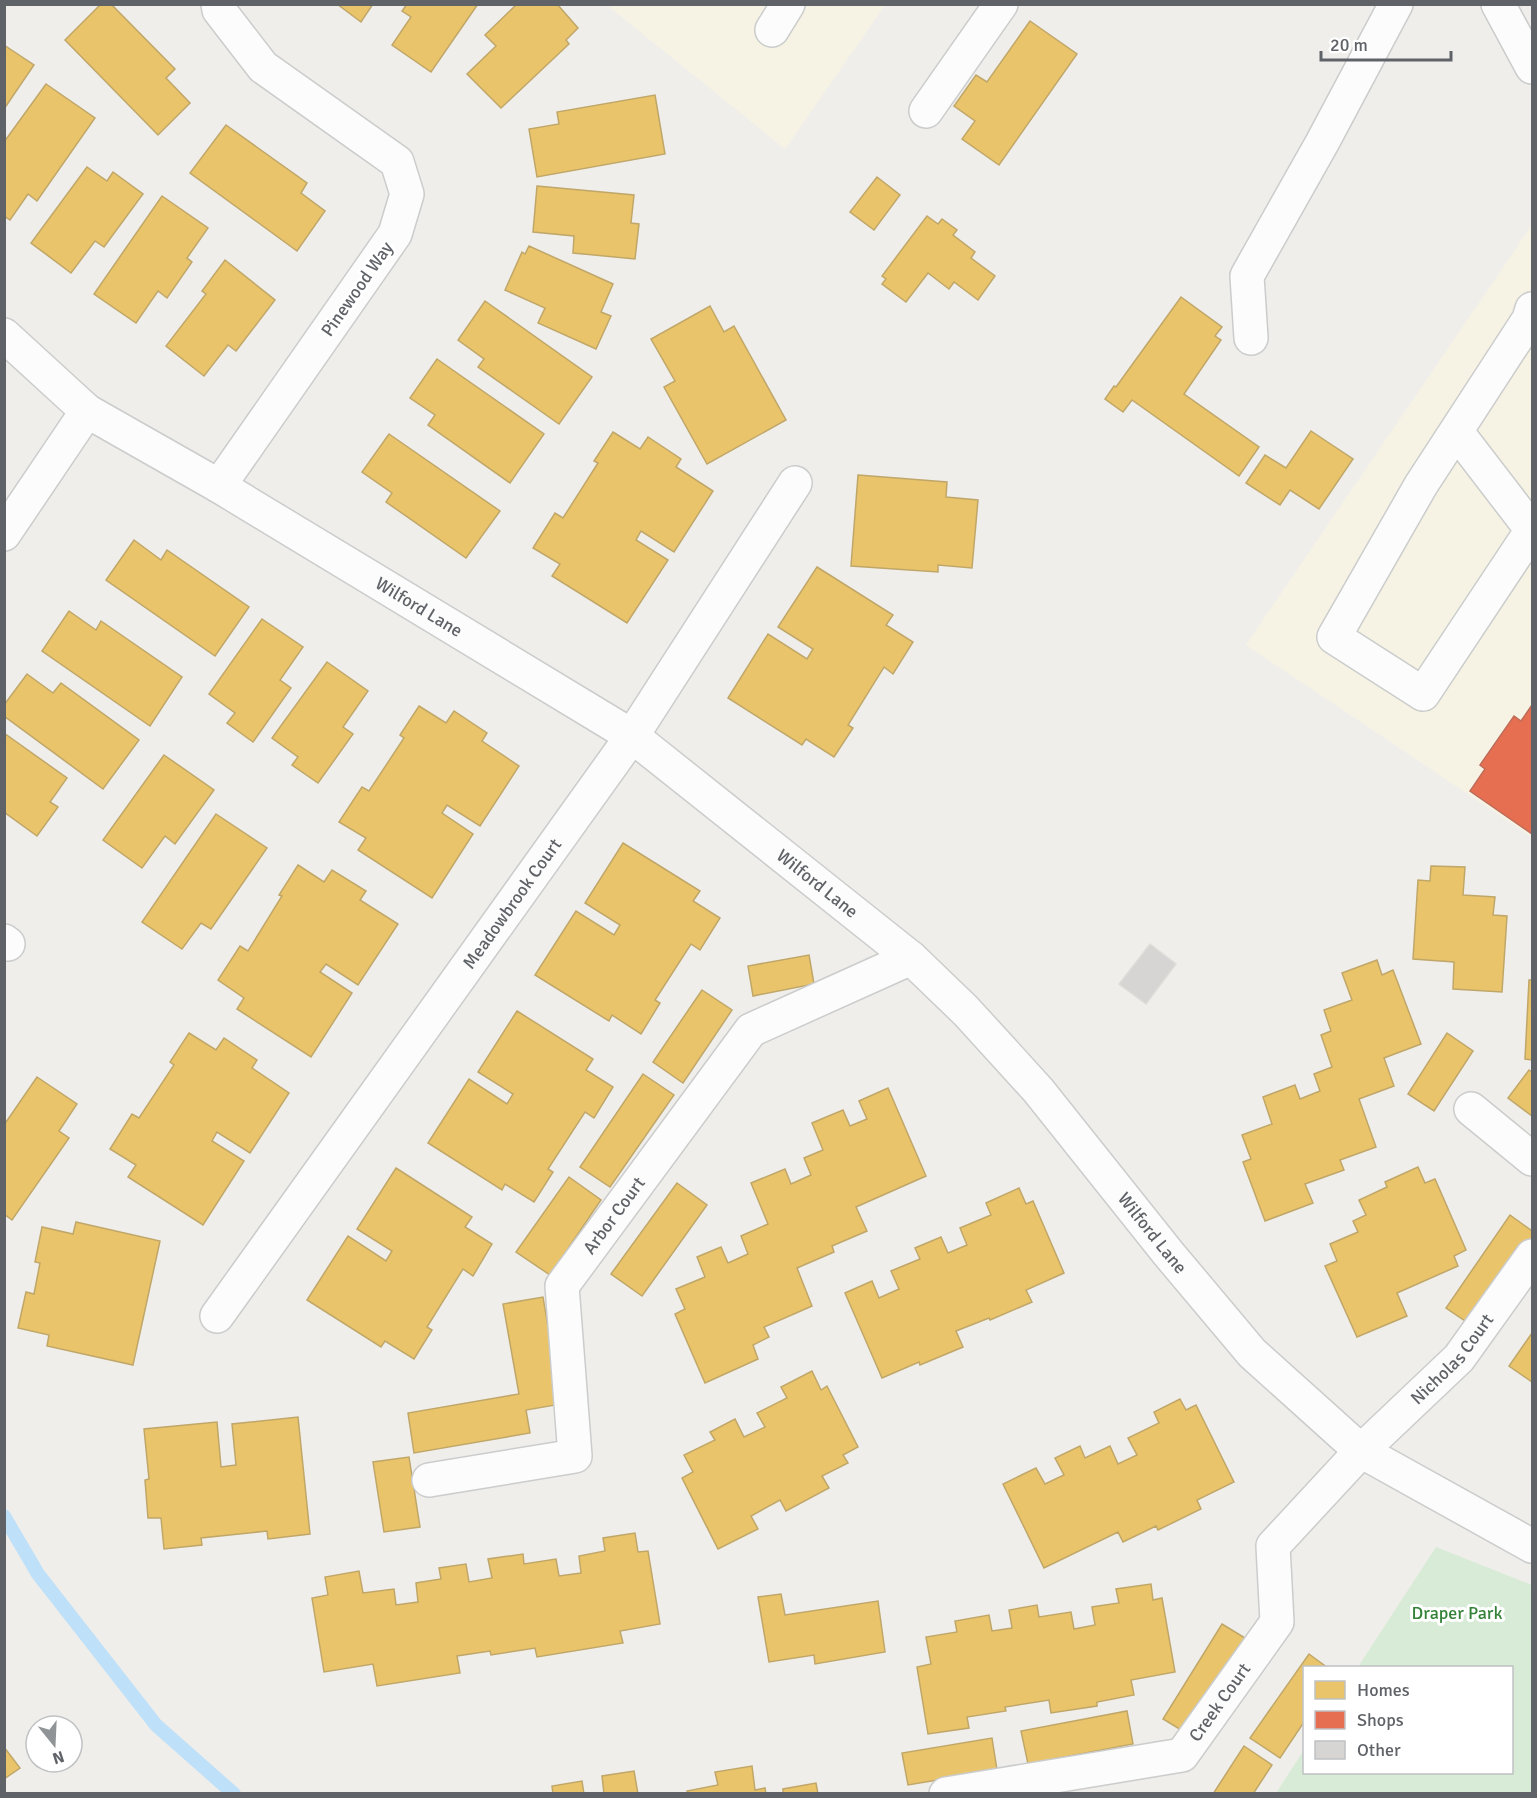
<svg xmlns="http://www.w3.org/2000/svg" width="1537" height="1798" font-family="Signika,sans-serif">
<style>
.commercial{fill:#f7f3e4}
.green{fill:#d8ebd6}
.homes{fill:#e9c46a;stroke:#c0a769;stroke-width:1.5}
.shops{fill:#e76f51;stroke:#be6b58;stroke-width:1.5}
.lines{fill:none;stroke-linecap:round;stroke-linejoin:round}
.stream{stroke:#bfe0f9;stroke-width:14}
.building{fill:#d6d5d3;stroke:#deddd9;stroke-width:1.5}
.minor-casing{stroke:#cbcccc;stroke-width:36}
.minor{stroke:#fdfcfc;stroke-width:33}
.labels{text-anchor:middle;stroke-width:6;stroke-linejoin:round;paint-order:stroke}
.street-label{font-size:18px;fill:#5f6368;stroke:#fff}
.park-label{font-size:18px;fill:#348238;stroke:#fff}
</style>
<rect width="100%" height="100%" fill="#efeeea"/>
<g class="commercial">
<path d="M607,5h278l-100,144z"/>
<path d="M1532,225v612l-286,-192z"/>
</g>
<path class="green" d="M1436,1547l96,38v208h-256l28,-43v22h208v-104l-154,-1z"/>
<g class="homes">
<path d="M101,4h10l64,65 -9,9 24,25 -32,32 -93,-95z"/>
<path d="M337,4h36l-12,18z"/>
<path d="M407,4h71l-47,68 -39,-27 19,-28 -9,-6z"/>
<path d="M517,4h40l21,24 -12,12 3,4 -68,64 -34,-34 29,-28 -11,-11z"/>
<path d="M1030,21l47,33 -78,111 -37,-26 13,-18 -21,-15 22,-31 11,7z"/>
<path d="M4,45l30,20 -30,44z"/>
<path d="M46,84l49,34 -58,83 -9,-7 -18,26 -6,-4v-74z"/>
<path d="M655,95l10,59 -128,23 -8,-48 30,-5 -2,-12z"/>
<path d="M226,125l81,58 -6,10 24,18 -28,40 -107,-78z"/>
<path d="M87,167l20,14 6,-9 30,22 -39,53 -9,-6 -24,32 -40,-30z"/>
<path d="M877,177l23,18 -26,35 -24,-18z"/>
<path d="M537,186l97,9 -3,28 8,1 -4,35 -62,-6 1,-17 -41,-4z"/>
<path d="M162,196l46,32 -21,30 5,4 -25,36 -9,-7 -22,32 -42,-29z"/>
<path d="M927,216l11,8 4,-5 15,11 -4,5 22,17 -4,6 24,18 -17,24 -24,-18 -5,7 -21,-16 -22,29 -24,-18 4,-5 -4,-3z"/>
<path d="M529,246l84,38 -12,28 10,4 -15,33 -58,-26 7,-15 -40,-18 17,-38 3,2z"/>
<path d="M225,260l50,40 -39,51 -8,-6 -24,31 -38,-30 40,-52 -4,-3z"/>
<path d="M1181,297l41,30 -7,9 6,4 -37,54 75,53 -20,29 -107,-76 -9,12 -18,-13 9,-13 2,1z"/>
<path d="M485,301l107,76 -33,47 -81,-57 6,-8 -26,-19z"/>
<path d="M710,306l14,26 10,-6 52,94 -79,44 -43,-77 11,-6 -24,-42z"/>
<path d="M437,359l107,75 -34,49 -82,-58 7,-10 -25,-17z"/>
<path d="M1311,431l42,28 -34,50 -29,-19 -10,15 -34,-22 19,-28 21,13z"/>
<path d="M613,432l27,17 8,-12 33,22 -5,8 37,24 -39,61 -33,-21 -5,9 32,20 -41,63 -75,-47 8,-12 -27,-16 22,-35 8,5 35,-55 -4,-2z"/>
<path d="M389,434l111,77 -34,47 -80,-56 6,-9 -30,-21z"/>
<path d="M858,475l89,7 -1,15 32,3 -6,68 -34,-3v7l-87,-6z"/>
<path d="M134,540l27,20 6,-10 82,57 -34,49 -109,-76z"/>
<path d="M817,567l76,48 -7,10 27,17 -20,32 -9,-7 -36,58 5,3 -19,29 -28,-18 -4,6 -74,-47 40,-64 39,25 6,-10 -35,-22z"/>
<path d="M69,611l27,19 5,-9 81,56 -32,49 -108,-75z"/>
<path d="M262,619l41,28 -23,33 11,8 -38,54 -26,-19 8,-10 -26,-19z"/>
<path d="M327,662l41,29 -25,36 10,7 -35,49 -26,-18 6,-8 -26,-19z"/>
<path d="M27,674l26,19 8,-10 78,57 -36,49 -99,-73v-11z"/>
<path d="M419,706l27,17 8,-12 33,22 -5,8 37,25 -39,60 -33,-21 -5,8 31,21 -41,64 -74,-48 8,-12 -27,-16 23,-35 7,4 35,-53 -4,-3z"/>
<path d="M4,733l63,45 -17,24 8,5 -21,29 -33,-24z"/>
<path d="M164,755l50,35 -39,54 -10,-8 -23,32 -39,-28z"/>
<path d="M216,814l51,34 -56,81 -10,-6 -19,26 -40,-27z"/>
<path d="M623,843l77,48 -7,10 27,17 -20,32 -9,-6 -36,56 5,3 -19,31 -29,-19 -3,6 -74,-46 41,-64 38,24 6,-10 -35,-22z"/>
<path d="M298,865l26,17 8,-12 34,21 -6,9 38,24 -40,61 -32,-21 -6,8 32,21 -41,64 -74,-48 7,-11 -26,-18 22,-34 8,5 34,-55 -3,-1z"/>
<path d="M1431,866l34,1 -2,28 32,2 -2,18 14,1 -5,76 -49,-3 1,-27 -41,-3 5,-79 12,1z"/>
<path d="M809,955l5,29 -61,12 -5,-30z"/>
<path d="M1377,960l5,15 11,-5 28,74 -37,14 10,28 -35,13 17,48 -36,13 4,10 -39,14 8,19 -48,18 -22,-59 8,-3 -9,-24 30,-11 -9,-27 32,-12 5,14 20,-8 -6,-17 18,-7 -11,-32 10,-4 -7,-21 28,-10 -10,-27z"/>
<path d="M1529,980h3v80l-7,-1z"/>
<path d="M702,990l30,20 -49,73 -30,-21z"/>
<path d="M517,1011l76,48 -7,11 27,17 -19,31 -9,-6 -37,57 5,3 -19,30 -29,-18 -3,6 -74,-47 41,-64 38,25 6,-10 -35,-22z"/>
<path d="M189,1033l27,17 8,-12 33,22 -5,8 37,25 -39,60 -33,-21 -5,9 32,20 -41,64 -75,-48 8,-12 -26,-16 22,-35 7,4 35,-53 -4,-3z"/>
<path d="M1447,1033l26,18 -39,60 -26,-17z"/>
<path d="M1529,1070l3,2v44l-24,-18z"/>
<path d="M643,1074l31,21 -64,92 -30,-20z"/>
<path d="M37,1077l40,27 -18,27 10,7 -57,82 -8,-6v-89z"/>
<path d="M888,1088l38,88 -70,31 11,24 -35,15 2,6 -37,16 15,38 -48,21 5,10 -16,8 5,14 -53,24 -30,-69 10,-5 -9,-20 29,-12 -8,-20 24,-10 7,16 20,-9 -7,-18 27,-12 -17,-41 34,-14 6,15 20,-9 -7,-17 19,-8 -11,-27 31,-13 7,16 17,-7 -8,-18z"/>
<path d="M1418,1167l7,16 10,-4 31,71 -12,6 4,10 -61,27 10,23 -50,21 -32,-71 12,-5 -7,-17 28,-12 -5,-11 13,-6 -7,-15 28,-13 -2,-5z"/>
<path d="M396,1168l76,49 -7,10 27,17 -19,32 -10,-7 -36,58 5,3 -18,29 -29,-18 -4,6 -74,-47 41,-64 38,25 6,-10 -35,-22z"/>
<path d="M569,1177l32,23 -51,75 -34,-23z"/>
<path d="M677,1183l30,22 -65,91 -31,-22z"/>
<path d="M1019,1188l7,16 7,-3 31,72 -38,17 6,12 -42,18 -1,-2 -33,13 7,16 -43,18 -1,-3 -37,16 -37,-85 27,-12 7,17 20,-9 -8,-18 29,-12 -5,-11 26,-11 7,16 19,-8 -7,-17 31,-13 -5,-12z"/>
<path d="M1510,1215l22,16v12l-58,84 -28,-19z"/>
<path d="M76,1222l84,19 -27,124 -86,-19 2,-11 -31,-7 8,-36 8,2 6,-31 -5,-1 7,-35 31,7z"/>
<path d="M543,1297l18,107 -35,6 4,23 -116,20 -6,-40 111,-19 -16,-90z"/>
<path d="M1532,1333v49l-23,-16z"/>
<path d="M812,1371l9,19 6,-4 31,61 -15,8 5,8 -26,13 7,12 -43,23 -6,-11 -29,16 7,13 -40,20 -36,-71 11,-6 -9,-17 31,-15 -5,-8 25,-13 9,18 21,-10 -8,-14 30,-15 -6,-11z"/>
<path d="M1180,1399l6,11 10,-5 38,77 -37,18 4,9 -43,21 -2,-4 -33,16 -5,-10 -74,36 -41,-84 33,-16 9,16 19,-9 -9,-17 25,-12 5,12 25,-12 8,18 19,-9 -9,-17 31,-15 -5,-11z"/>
<path d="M298,1417l12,117 -42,5 -1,-8 -66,7 1,7 -38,4 -3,-31h-13l-3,-38 4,-1 -5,-50 73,-7 4,45 15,-2 -4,-41z"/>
<path d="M409,1457l11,70 -36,5 -11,-70z"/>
<path d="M635,1533l3,19 10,-1 12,73 -40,7 3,12 -86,14 -2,-9 -44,7 -1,-4 -33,5 3,17 -83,13 -4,-22 -49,8 -12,-74 16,-3 -3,-18 34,-6 4,22 31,-4 2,16 22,-3 -2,-19 25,-4 -2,-11 27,-4 3,18 23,-4 -4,-19 35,-5 1,10 32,-5 3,17 22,-3 -2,-17 26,-5 -2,-13z"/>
<path d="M1151,1584l2,16 9,-2 13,74 -44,8 3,15 -37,7v4l-46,7 -2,-13 -44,7 1,4 -39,6 2,11 -41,6 -11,-67 14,-3 -5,-27 31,-5 -2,-11 34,-6 3,16 20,-3 -3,-18 28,-5 2,12 32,-5 3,17 21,-4 -3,-18 27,-4 -3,-14z"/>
<path d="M781,1594l4,21 93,-14 7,51 -70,12 -1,-9 -45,7 -11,-65z"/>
<path d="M1222,1624l28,17 -59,95 -28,-17z"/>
<path d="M1309,1654l19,14h-24v54l-24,36 -30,-20z"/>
<path d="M1127,1711l6,33 -105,20 -7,-33z"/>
<path d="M992,1738l5,32 -89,15 -6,-32z"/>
<path d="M1244,1746l28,19 -19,29h-40z"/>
<path d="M4,1747l16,21 -16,11z"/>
<path d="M752,1766l3,24 10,-2 1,6h-78l-1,-3 31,-6 -3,-13z"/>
<path d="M634,1771l4,23h-34l-2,-18z"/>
<path d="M582,1781l2,13h-31l-1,-8z"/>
<path d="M816,1783l2,11h-35v-5z"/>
</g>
<path class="shops" d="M1532,705v129l-62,-43 15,-22 -5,-4 34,-49 7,5z"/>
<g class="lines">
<path class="stream" d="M4,1516l34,58 118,151 78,69"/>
</g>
<path class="building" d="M1150,944l26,20 -30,40 -27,-20z"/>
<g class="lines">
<g class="minor-casing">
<g id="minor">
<path d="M218,4l1,6 44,57 134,95 10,32 -12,40 -176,252"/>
<path d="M1498,4l34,63"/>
<path d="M772,30l16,-26"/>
<path d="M926,111l75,-107"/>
<path id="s1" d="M4,335l83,76 132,75 413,250 279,222 55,53 72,79 130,163 84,100 109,98 171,95"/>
<path d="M1251,338l-4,-62 75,-133 74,-139"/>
<path d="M1456,431l76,99 -109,164 -89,-57 87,-152 108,-166 3,-10"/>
<path d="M4,534l83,-123"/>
<path d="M4,941l4,3"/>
<path d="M1471,1109l61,50"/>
<path id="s2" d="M217,1316l415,-580 163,-253"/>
<path id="s3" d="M429,1480l146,-24 -13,-170 189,-256 160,-72"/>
<path id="s4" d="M946,1794l236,-39 95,-133 -4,-76 88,-95 98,-93 73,-102"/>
</g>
</g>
<use href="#minor" class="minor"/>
</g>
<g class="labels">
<g class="street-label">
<text transform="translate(357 289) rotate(-55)" y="6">Pinewood Way</text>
<text dy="6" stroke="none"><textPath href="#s1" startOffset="498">Wilford Lane</textPath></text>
<text dy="6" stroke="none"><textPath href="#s1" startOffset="984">Wilford Lane</textPath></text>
<text dy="6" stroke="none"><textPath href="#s2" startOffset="507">Meadowbrook Court</textPath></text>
<text dy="6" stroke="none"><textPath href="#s3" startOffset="406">Arbor Court</textPath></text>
<text dy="6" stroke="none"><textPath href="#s1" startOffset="1470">Wilford Lane</textPath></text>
<text dy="6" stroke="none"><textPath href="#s4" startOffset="738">Nicholas Court</textPath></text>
<text dy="6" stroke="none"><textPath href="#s4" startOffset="304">Creek Court</textPath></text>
</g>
<g class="park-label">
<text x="1457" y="1619">Draper Park</text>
</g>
</g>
<rect width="1537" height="1798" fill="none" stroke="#5f6368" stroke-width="12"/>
<rect x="1303" y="1666" width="210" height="108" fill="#ffffff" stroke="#bfc1c3" stroke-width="1.5"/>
<rect x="1315" y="1681" width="30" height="18" fill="#e9c46a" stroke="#bfc1c3" stroke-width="1.5"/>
<text x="1357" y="1696" font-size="18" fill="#5f6368">Homes</text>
<rect x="1315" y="1711" width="30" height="18" fill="#e76f51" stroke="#bfc1c3" stroke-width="1.5"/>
<text x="1357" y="1726" font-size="18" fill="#5f6368">Shops</text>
<rect x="1315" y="1741" width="30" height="18" fill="#d6d5d3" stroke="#bfc1c3" stroke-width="1.5"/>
<text x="1357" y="1756" font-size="18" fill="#5f6368">Other</text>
<g transform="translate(54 1744) rotate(162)"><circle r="28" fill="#ffffff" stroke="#bfc1c3" stroke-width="1.5"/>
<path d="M0-4.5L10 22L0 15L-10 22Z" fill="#919496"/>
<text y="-9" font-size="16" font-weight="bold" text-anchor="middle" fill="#5f6368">N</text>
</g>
<path d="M1321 51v9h130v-9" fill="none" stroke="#5f6368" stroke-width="3"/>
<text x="1330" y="51" font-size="18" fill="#5f6368" stroke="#ffffff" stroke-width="4.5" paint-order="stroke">20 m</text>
</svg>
